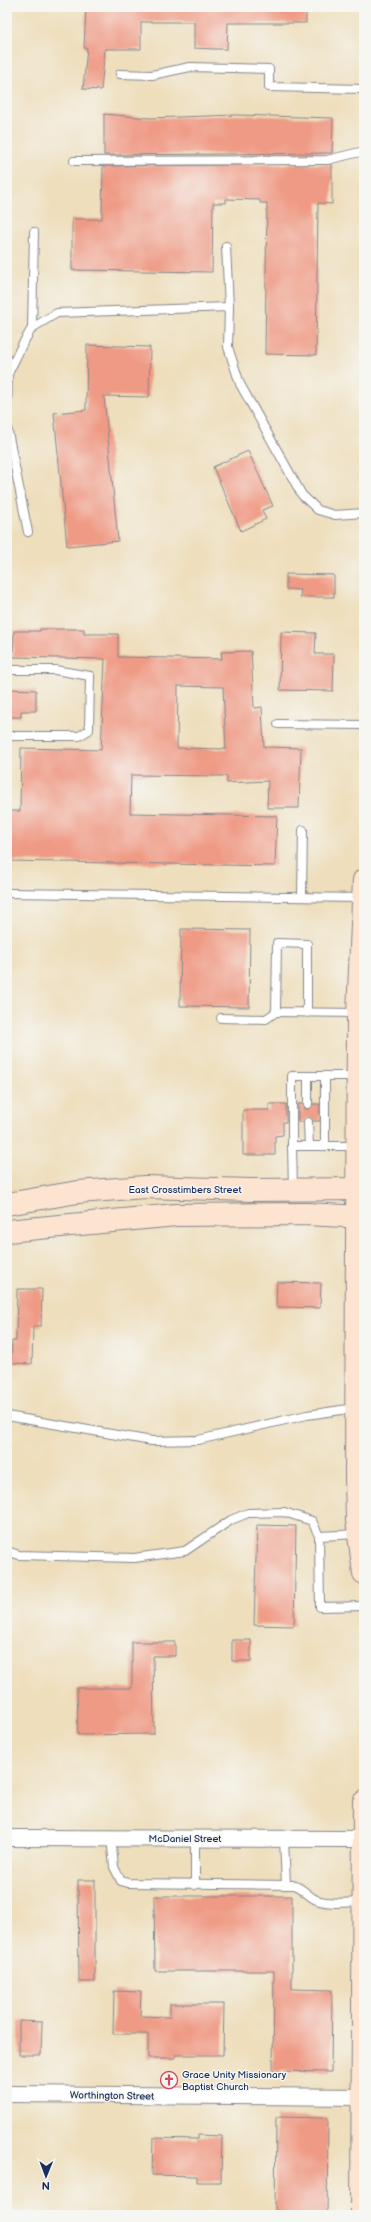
<svg xmlns="http://www.w3.org/2000/svg" width="371" height="2222" font-family="'Balsamiq Sans',sans-serif">
<style>
.building{fill:#ef9a84;fill-rule:evenodd}
.lines{fill:none;stroke-linecap:round;stroke-linejoin:round}
.service-casing{stroke:#84868d;stroke-width:10}
.minor-casing{stroke:#84868d;stroke-width:18}
.secondary-casing{stroke:#84868d;stroke-width:24}
.service{stroke:#fff;stroke-width:8}
.minor{stroke:#fff;stroke-width:16}
.secondary{stroke:#fde4d0;stroke-width:22}
.labels{text-anchor:middle;stroke-width:3;stroke-linejoin:round;paint-order:stroke}
.street-label{font-size:10px;fill:#1b2f5e;stroke:#f6f6f2}
.poi-label{font-size:10px;fill:#1b2f5e;stroke:#f6f6f2;text-anchor:start}
</style>
<rect width="100%" height="100%" fill="#f6f6f2"/>
<filter id="ink" filterUnits="userSpaceOnUse"><feTurbulence type="fractalNoise" baseFrequency=".025" numOctaves="2"/><feDisplacementMap in="SourceGraphic" scale="8" xChannelSelector="R" yChannelSelector="G"/><feConvolveMatrix kernelMatrix="1 2 1 2 8 2 1 2 1" color-interpolation-filters="sRGB"/></filter>
<filter id="wash" filterUnits="userSpaceOnUse"><feTurbulence type="fractalNoise" baseFrequency=".012" numOctaves="4" result="noise"/><feDisplacementMap in="SourceGraphic" scale="16" xChannelSelector="R" yChannelSelector="G"/><feGaussianBlur stdDeviation="0.9" result="paint"/><feColorMatrix in="noise" values="0 0 0 0 0 0 0 0 0 0 0 0 0 0 0 0 0 1.4 0 .05"/><feComposite in="paint" operator="in"/></filter>
<g filter="url(#wash)">
<rect width="100%" height="100%" fill="#eedebc"/>
<g id="blocks">
<g class="building">
<path d="M86,7h220v16h-78l-1,26h-13l-20,-1v-26h-53v27h-36l-4,41 -18,-1 4,-41h-3z"/>
<path d="M104,114l46,4 86,-3 97,3 -1,35 -228,2z"/>
<path d="M332,164v40l-14,-1 -2,152 -51,-1 2,-151h-7v-3l-34,-1v4h-13l-1,69 -140,-2v-51h30l1,-53z"/>
<path d="M87,345l63,2 -1,50 -45,-1 14,145 -51,5 -13,-133 32,-3z"/>
<path d="M248,451l25,55 -11,4 4,9 -25,12 -28,-64z"/>
<path d="M286,574l48,1v22h-34l1,-7 -15,-1z"/>
<path d="M40,629h44v5h34v23l104,2 -1,-7 30,-1 3,57 8,-1 2,40 37,1 -2,60h-32l1,-27 -41,2v-7l-96,-1 -1,38 147,3 -2,50 -268,-5v-50h13l1,-63 80,2 4,-91 -92,-2 1,-26h26zM178,686l45,1 3,62 -49,-1z"/>
<path d="M281,632l35,1 -1,21h19l-1,37 -53,-1z"/>
<path d="M7,689l29,1v21h-15v6h-14z"/>
<path d="M181,929l69,1 -1,77 -69,-1z"/>
<path d="M269,1104h17v18h-3v13l-8,1v19h-32v-45h26z"/>
<path d="M298,1104h5l2,5h3l5,-5h7v17h-7l-5,-4 -5,5h-5z"/>
<path d="M277,1282l44,1 -1,25 -44,-1z"/>
<path d="M17,1289h25l-1,37h-8l-1,38 -21,-1 1,-22h4z"/>
<path d="M257,1525l39,1 -2,100 -40,-1z"/>
<rect x="232" y="1640" width="19" height="21"/>
<path d="M132,1642h43v14h-22l1,78 -76,1 -1,-47h55z"/>
<path d="M78,1880h17v102h-16z"/>
<path d="M154,1896h138v93l40,1 -1,82 -58,-1 1,-100h-119z"/>
<path d="M114,1991l27,1 -1,24 30,1v-13h54l-1,51h-48v3h-27v-24h-35z"/>
<path d="M19,2021l23,1 -1,33h-22z"/>
<path d="M276,2117l52,1 -1,97h-52z"/>
<path d="M198,2135l24,1 -1,46h-24v-6l-45,-1 1,-37 45,1z"/>
</g>
</g>
</g>
<g filter="url(#ink)">
<use href="#blocks" fill-opacity="0" stroke="#84868d" stroke-width="1"/>
<g class="lines">
<g class="service-casing">
<g id="service">
<path d="M120,74l32,1 38,-8 79,2v18l95,2"/>
<path d="M74,161l253,-1 37,-9"/>
<path d="M226,246l3,61"/>
<path d="M32,328l2,-96"/>
<path d="M7,416l1,-42 14,-29 10,-17 25,-15 172,-6 -1,40 12,37 62,111 16,15 17,5 29,-2"/>
<path d="M7,427l21,105"/>
<path d="M7,670h48l35,6 -1,54 -10,6h-72"/>
<path d="M278,724l86,1"/>
<path d="M7,893l356,5"/>
<path d="M302,897l1,-67"/>
<path d="M307,1013v-69l-30,-1 -1,69 81,1"/>
<path d="M221,1018l45,1 10,-7"/>
<path d="M308,1076v28"/>
<path d="M308,1122l1,24"/>
<path d="M292,1146v-70h65"/>
<path d="M325,1146v-70"/>
<path d="M293,1188l-1,-42h65"/>
<path d="M7,1416l145,25 46,-1 109,-25 48,-7"/>
<path d="M358,1534l-39,2 1,71 44,-1"/>
<path d="M7,1551l12,4 115,3 51,-7 46,-31 17,-7 36,-1 28,9 7,15"/>
<path d="M111,1838l3,29 7,14 7,2 165,2c11,3 15,12 24,15 13,5 31,2 45,2"/>
<path d="M195,1838v47"/>
<path d="M284,1839l2,46"/>
</g>
</g>
<g class="minor-casing">
<g id="minor">
<path d="M7,1838l356,1"/>
<path d="M7,2094l355,3"/>
</g>
</g>
<g class="secondary-casing">
<g id="secondary">
<path d="M364,880l-6,133 -2,465 1,42 7,53"/>
<path d="M7,1204l71,-12 67,-5 106,3 113,-1"/>
<path d="M7,1231l169,-16 130,-1 58,3"/>
<path d="M362,2215l2,-413"/>
</g>
</g>
<use href="#service" class="service"/>
<use href="#minor" class="minor"/>
<use href="#secondary" class="secondary"/>
</g>
</g>
<defs>
<g id="church-ring" transform="scale(0.9)"><circle r="9.5" fill="#f6f6f2" stroke="#d1495b" stroke-width="1.5"/><path d="M-1.2-6h2.4v3.5h3.3v2.4h-3.3V6h-2.4V-.1h-3.3v-2.4h3.3Z" fill="#d1495b"/></g>
</defs>
<g fill-rule="evenodd">
<use href="#church-ring" x="169" y="2080"/>
</g>
<g class="labels">
<g class="street-label">
<text x="185" y="1193">East Crosstimbers Street</text>
<text x="185" y="1842">McDaniel Street</text>
<text transform="translate(112 2095) rotate(1)" y="4">Worthington Street</text>
</g>
<g class="poi-label">
<text x="182" y="2078">Grace Unity Missionary<tspan x="182" dy="12">Baptist Church</tspan></text>
</g>
</g>
<rect width="371" height="2222" fill="none" stroke="#f6f6f2" stroke-width="24"/>
<g transform="translate(46 2176) rotate(181)" stroke="#f6f6f2" stroke-width="3" paint-order="stroke">
<path d="M0-3L7 15L0 10L-7 15Z" fill="#1b2f5e"/>
<text y="-6" font-size="11" font-weight="bold" text-anchor="middle" fill="#1b2f5e">N</text>
</g>
</svg>
